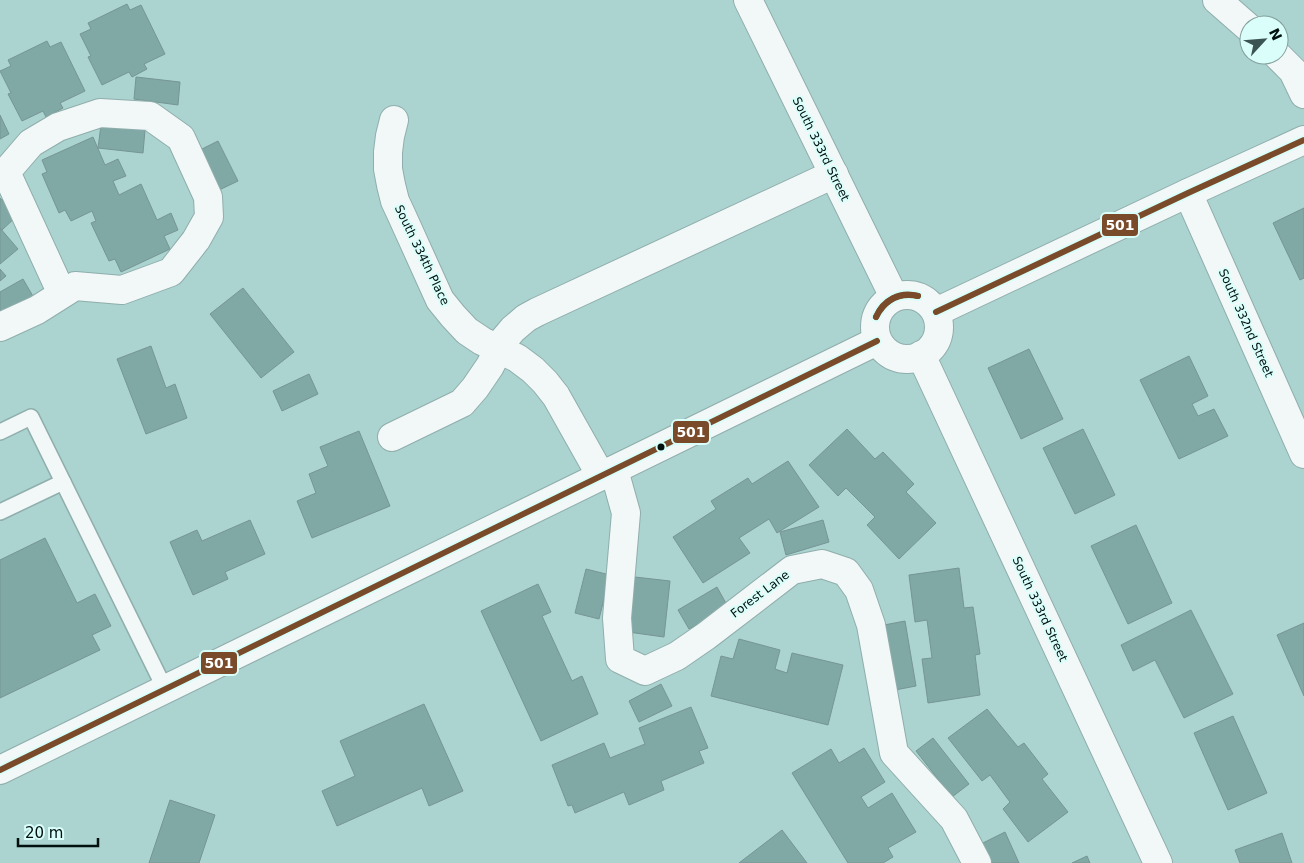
<svg xmlns="http://www.w3.org/2000/svg" width="1304" height="863" font-family="'DejaVu Sans',sans-serif">
<style>
.building{fill:#80a8a5;stroke:#769694}
.lines{fill:none;stroke-linecap:round;stroke-linejoin:round}
.lane-casing{stroke:#8faeac;stroke-width:18}
.street-casing{stroke:#8faeac;stroke-width:30}
.secondary-casing{stroke:#8faeac;stroke-width:30}
.lane{stroke:#f2f8f8;stroke-width:15}
.street{stroke:#f2f8f8;stroke-width:28}
.secondary{stroke:#f2f8f8;stroke-width:28}
.bus-1-casing{stroke:#dafefa;stroke-width:10}
.bus-1{stroke:#7a4b2a;stroke-width:6}
.bus-dot{fill:#00100f;stroke:#dafefa;stroke-width:2}
.labels{text-anchor:middle;stroke-width:4;stroke-linejoin:round;paint-order:stroke}
.street-label{font-size:12px;fill:#00100f;stroke:#dafefa}
.line-badge{stroke:#dafefa;stroke-width:2}
.badge-label{font-size:14px;text-anchor:middle;font-weight:bold;fill:#fff}
</style>
<rect width="100%" height="100%" fill="#abd3d0"/>
<g class="building">
<path d="M127,4l3,6 11,-5 24,49 -21,10 3,5 -15,8 -3,-5 -27,13 -14,-28 3,-1 -11,-22 11,-5 -3,-6z"/>
<path d="M47,41l3,6 11,-5 24,49 -25,12 3,5 -17,9 -3,-6 -21,10 -14,-27 3,-1 -11,-22 11,-5 -3,-6z"/>
<path d="M136,77l44,5 -2,23 -44,-6z"/>
<path d="M0,115l9,19 -9,5z"/>
<path d="M101,125l44,5 -2,23 -45,-5z"/>
<path d="M93,137l12,28 13,-6 8,17 -13,5 6,14 22,-11 16,36 14,-7 7,17 -14,6 6,13 -49,23 -6,-13 -6,2 -18,-38 5,-2 -4,-10 -21,10 -6,-11 -6,3 -17,-39 5,-2 -5,-12z"/>
<path d="M218,141l20,40 -21,10 -19,-40z"/>
<path d="M0,198l17,18 -15,14 -2,-2z"/>
<path d="M1304,208v70l-4,2 -27,-57z"/>
<path d="M0,228l18,21 -18,15z"/>
<path d="M0,269l6,7 -6,5z"/>
<path d="M23,279l11,19 -34,19v-25z"/>
<path d="M243,288l51,64 -33,26 -51,-64z"/>
<path d="M151,346l15,42 9,-4 12,34 -41,16 -29,-75z"/>
<path d="M1029,349l34,70 -42,20 -33,-71z"/>
<path d="M1189,356l19,40 -16,8 6,12 16,-7 14,27 -49,23 -39,-79z"/>
<path d="M309,374l9,20 -36,17 -9,-20z"/>
<path d="M847,429l28,30 8,-7 31,32 -8,8 30,31 -37,36 -32,-34 8,-8 -29,-29 -8,8 -29,-31z"/>
<path d="M1083,429l32,66 -40,19 -32,-66z"/>
<path d="M359,431l31,75 -78,32 -15,-37 19,-8 -7,-19 19,-8 -8,-19z"/>
<path d="M788,461l31,46 -42,26 -8,-14 -30,19 11,15 -47,30 -30,-46 43,-28 -5,-8 37,-23 4,6z"/>
<path d="M250,520l15,34 -40,18 3,7 -35,16 -23,-53 27,-12 5,11z"/>
<path d="M823,520l6,22 -43,13 -6,-23z"/>
<path d="M1136,525l36,78 -44,21 -37,-78z"/>
<path d="M45,538l32,65 18,-9 16,32 -19,9 8,15 -100,48v-138z"/>
<path d="M959,568l5,40 9,-1 7,47 -5,1 5,40 -52,8 -6,-44 10,-1 -5,-38 -12,2 -6,-47z"/>
<path d="M586,569l24,6 -11,44 -24,-6z"/>
<path d="M635,577l35,4 -6,56 -36,-5z"/>
<path d="M538,584l13,28 -9,4 30,65 10,-5 16,38 -57,27 -60,-130z"/>
<path d="M717,587l11,20 -39,22 -11,-19z"/>
<path d="M1191,610l42,84 -49,24 -29,-58 -22,11 -12,-26z"/>
<path d="M905,621l11,65 -21,4 -11,-65z"/>
<path d="M1304,623v73l-27,-61z"/>
<path d="M739,639l41,11 -5,19 12,4 5,-20 51,12 -15,60 -117,-29 10,-40 12,3z"/>
<path d="M661,684l11,22 -33,16 -10,-21z"/>
<path d="M424,704l39,87 -34,15 -7,-18 -85,38 -15,-35 33,-15 -15,-35z"/>
<path d="M691,707l17,41 -9,3 5,12 -43,18 3,9 -35,15 -5,-13 -49,21 -3,-8 -4,1 -16,-41 52,-22 6,15 35,-14 -6,-16z"/>
<path d="M987,709l31,38 6,-4 24,31 -6,5 26,33 -40,30 -25,-33 7,-7 -20,-27 -8,6 -34,-43z"/>
<path d="M1233,716l34,77 -39,17 -34,-77z"/>
<path d="M933,738l36,46 -17,13 -36,-46z"/>
<path d="M864,748l21,34 -24,15 7,11 24,-15 24,39 -28,16 5,9 -10,6h-35l-56,-90 39,-24 8,14z"/>
<path d="M170,800l45,15 -16,48h-50z"/>
<path d="M782,830l25,33h-68z"/>
<path d="M1005,832l14,31h-31l-9,-18z"/>
<path d="M1282,833l10,30h-52l-5,-13z"/>
<path d="M1087,856l3,7h-18z"/>
</g>
<g class="lines">
<g class="lane-casing">
<g id="lane">
<path d="M0,432l31,-15 134,272"/>
<path d="M0,512l63,-30"/>
</g>
</g>
<g class="street-casing">
<g id="street">
<path d="M748,0l146,297"/>
<path d="M1217,0l32,28"/>
<path d="M1277,55l16,16 11,23"/>
<path d="M394,120l-4,16 -2,16v17l3,16 4,16 7,15 38,84 13,16 14,15 15,10 35,17 16,12 12,12 11,14 45,80"/>
<path d="M1188,193l116,261"/>
<path d="M0,327l37,-17 38,-24 47,4 49,-18 25,-32 13,-23 -1,-20 -27,-59 -31,-22 -50,-3 -42,14 -27,16 -25,29 56,122"/>
<path d="M921,355l237,508"/>
<path d="M392,437l70,-34 13,-15 15,-22 12,-24 11,-13 13,-11 11,-6 297,-138"/>
<path d="M614,470l12,43 -9,105 3,41 25,12 32,-15 29,-20 86,-66 30,-6 24,8 13,18 12,35 23,128 60,66 23,44"/>
</g>
</g>
<g class="secondary-casing">
<g id="secondary">
<circle cx="907" cy="327" r="32"/>
<path d="M936,312l252,-119 116,-53"/>
<path d="M0,770l877,-429"/>
</g>
</g>
<use href="#lane" class="lane"/>
<use href="#street" class="street"/>
<use href="#secondary" class="secondary"/>
<g class="bus-1-casing">
<g id="bus-1">
<path d="M936,312l252,-119 116,-53"/>
<path d="M876,317c7,-17 24,-26 42,-21"/>
<path d="M876,317c9,-17 22,-25 42,-21"/>
<path d="M0,770l877,-429"/>
</g>
</g>
<use href="#bus-1" class="bus-1"/>
</g>
<circle class="bus-dot" cx="661" cy="447" r="4.5"/>
<g class="labels">
<g class="street-label">
<text transform="translate(821 149) rotate(64)" y="4">South 333rd Street</text>
<text transform="translate(422 255) rotate(64)" y="4">South 334th Place</text>
<text transform="translate(1246 323) rotate(66)" y="4">South 332nd Street</text>
<text transform="translate(760 594) rotate(-37)" y="4">Forest Lane</text>
<text transform="translate(1040 609) rotate(65)" y="4">South 333rd Street</text>
</g>
</g>
<g class="line-badge">
<rect x="1101" y="213" width="38" height="24" rx="5" fill="#7a4b2a"/>
<rect x="672" y="420" width="38" height="24" rx="5" fill="#7a4b2a"/>
<rect x="200" y="651" width="38" height="24" rx="5" fill="#7a4b2a"/>
</g>
<g class="badge-label">
<text x="1120" y="230">501</text>
<text x="691" y="437">501</text>
<text x="219" y="668">501</text>
</g>
<g transform="translate(1264 40) rotate(64)"><circle r="24" fill="#dafefa" stroke="#839f9c"/>
<path d="M0-4L9 19L0 12L-9 19Z" fill="#3c5453"/>
<text y="-8" font-size="14" font-weight="bold" text-anchor="middle" fill="#00100f">N</text>
</g>
<path d="M18 838v8h80v-8" fill="none" stroke="#00100f" stroke-width="2.5"/>
<text x="25" y="838" font-size="15" fill="#00100f" stroke="#dafefa" stroke-width="4" paint-order="stroke">20 m</text>
</svg>
